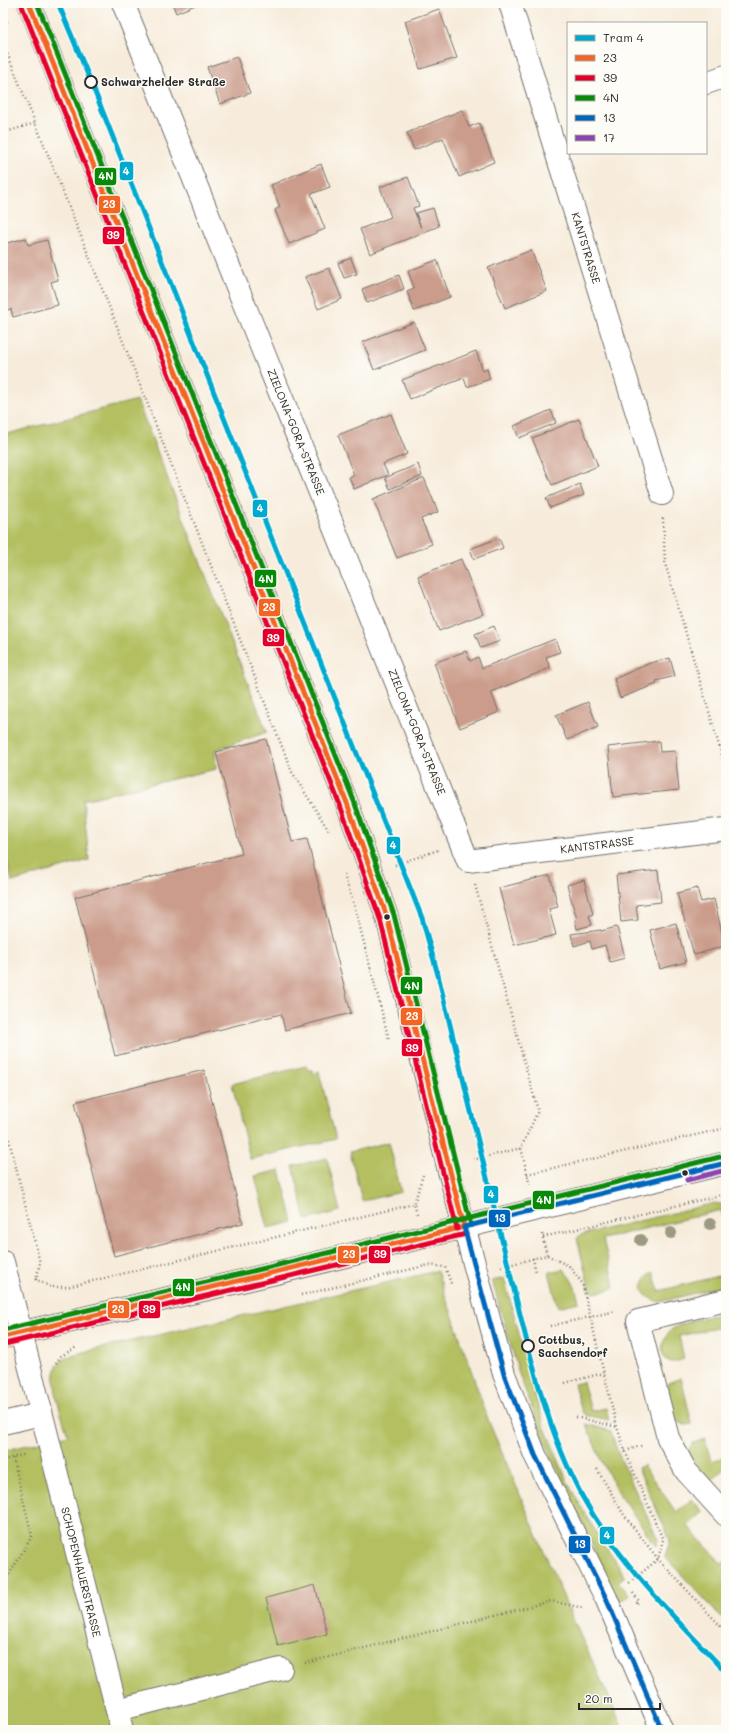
<svg xmlns="http://www.w3.org/2000/svg" width="729" height="1733" font-family="Mali,sans-serif">
<style>
.green{fill:#b3bf61;stroke:#6f7546}
.building{fill:#cb9c8b}
.lines{fill:none;stroke-linecap:round;stroke-linejoin:round}
.minor-casing{stroke:#726f69;stroke-width:24}
.path{stroke:#726f69;stroke-width:2.5;stroke-dasharray:1 3;stroke-linecap:butt}
.minor{stroke:#fff;stroke-width:22}
.bus-1-casing{stroke:#fdfcf7;stroke-width:8}
.bus-2-casing{stroke:#fdfcf7;stroke-width:8}
.bus-3-casing{stroke:#fdfcf7;stroke-width:8}
.bus-4-casing{stroke:#fdfcf7;stroke-width:8}
.bus-5-casing{stroke:#fdfcf7;stroke-width:8}
.bus-1{stroke:#f26522;stroke-width:5}
.bus-2{stroke:#e4002b;stroke-width:5}
.bus-3{stroke:#088a08;stroke-width:5}
.bus-4{stroke:#0065bd;stroke-width:5}
.bus-5{stroke:#8e44ad;stroke-width:5}
.tram-1-casing{stroke:#fdfcf7;stroke-width:8}
.tram-1{stroke:#00a9ce;stroke-width:5}
.tree{fill:#9d9a83}
.stop-dot{fill:#fdfcf7;stroke:#2b2b2b;stroke-width:2}
.bus-dot{fill:#2b2b2b;stroke:#fdfcf7;stroke-width:1.5}
.labels{text-anchor:middle;stroke-width:3;stroke-linejoin:round;paint-order:stroke}
.stop-label{font-size:11px;font-weight:bold;fill:#2b2b2b;stroke:#fdfcf7;text-anchor:start}
.street-label{font-size:11px;fill:#2b2b2b;stroke:#fdfcf7}
.line-badge{stroke:#fdfcf7;stroke-width:1.5}
.badge-label{font-size:11px;text-anchor:middle;font-weight:bold;fill:#fff}
</style>
<rect width="100%" height="100%" fill="#fdfcf7"/>
<filter id="ink" filterUnits="userSpaceOnUse"><feTurbulence type="fractalNoise" baseFrequency=".025" numOctaves="2"/><feDisplacementMap in="SourceGraphic" scale="8" xChannelSelector="R" yChannelSelector="G"/><feConvolveMatrix kernelMatrix="1 2 1 2 8 2 1 2 1" color-interpolation-filters="sRGB"/></filter>
<filter id="wash" filterUnits="userSpaceOnUse"><feTurbulence type="fractalNoise" baseFrequency=".012" numOctaves="4" result="noise"/><feDisplacementMap in="SourceGraphic" scale="16" xChannelSelector="R" yChannelSelector="G"/><feGaussianBlur stdDeviation="0.9" result="paint"/><feColorMatrix in="noise" values="0 0 0 0 0 0 0 0 0 0 0 0 0 0 0 0 0 1.4 0 .05"/><feComposite in="paint" operator="in"/></filter>
<g filter="url(#wash)">
<rect width="100%" height="100%" fill="#f7ecdb"/>
<g class="green">
<path d="M137,400l130,332 -52,18 1,19 -133,31 6,60 -77,22 -9,-38v-409z"/>
<path d="M306,1066l2,4h4l2,4 5,-2 17,67 -86,20 -18,-75z"/>
<path d="M389,1142l12,50 -39,9 -12,-49z"/>
<path d="M327,1158l13,53 -34,9 -13,-54z"/>
<path d="M280,1170l13,52 -25,6 -13,-52z"/>
<path d="M715,1203l11,2v23l-5,-18 -118,29 12,49 -20,5 -5,-3 -13,-51 3,-4z"/>
<path d="M563,1269c10,11 13,19 16,33l-21,5 -9,-35z"/>
<path d="M437,1271l52,151 83,195 52,113h-621v-279l65,-16c-5,-16 -21,-57 -9,-72 4,-4 11,-7 16,-9z"/>
<path d="M653,1272l6,19 67,-17v11l-66,17c-20,-5 -24,-18 -7,-30z"/>
<path d="M504,1278l40,148 25,59 20,36 36,55 -7,6 12,13 -12,6 -70,-152 -28,-72 -28,-96z"/>
<path d="M726,1312v14l-47,10 5,23c-3,1 -8,3 -12,3 -16,-3 -9,-26 0,-33 13,-9 38,-12 54,-17z"/>
<path d="M681,1378l11,46 -7,1 -10,-5 -10,-31 3,-6z"/>
<path d="M583,1382l8,29 15,-3 3,12 -24,-5 -3,-3 -8,-28z"/>
<path d="M586,1424l25,7 7,22 40,87 -2,6 -37,-52 -19,-36z"/>
<path d="M705,1439l6,22 15,-4v12l-1,-1 -15,13 -20,-23 -2,-8 5,-7z"/>
<path d="M643,1465l33,47 16,-13 11,13 -15,14 34,38 4,-4v62l-61,-65 5,-17 -32,-72z"/>
</g>
<g id="blocks">
<g class="building">
<path d="M172,3h28l-24,10z"/>
<path d="M439,9l18,49 -37,11 -15,-48z"/>
<path d="M237,57l13,36 -30,11 -13,-37z"/>
<path d="M462,110l7,17 10,-4 15,39 -35,15 -16,-39 -29,12 -7,-17z"/>
<path d="M321,164l9,23 -19,7 14,35 -36,15 -14,-34 5,-3 -9,-22z"/>
<path d="M408,177l11,29 -6,2 8,20 -5,-15 17,-5 6,18 -69,28 -10,-25 31,-12 -11,-30z"/>
<path d="M26,238l2,7 19,-5 11,40 -7,2 7,23 -45,12 -2,-8 -8,2v-67z"/>
<path d="M531,250l16,41 -42,17 -17,-40z"/>
<path d="M351,258l6,16 -13,4 -6,-15z"/>
<path d="M437,260l13,37 -36,14 -7,-20 7,-3 -6,-17z"/>
<path d="M329,268l13,31 -24,10 -13,-32z"/>
<path d="M399,275l5,14 -37,14 -5,-14z"/>
<path d="M414,322l11,28 -51,20 -11,-28z"/>
<path d="M476,351l7,20 4,-2 3,10 -23,8 -3,-9 -54,21 -8,-19z"/>
<path d="M551,410l5,13 -37,15 -5,-12z"/>
<path d="M391,414l16,40 -24,10 5,11 -34,14 -5,-12 5,-2 -16,-40z"/>
<path d="M579,419l19,47 -46,19 -20,-47z"/>
<path d="M418,464l4,12 -32,13 -5,-11z"/>
<path d="M424,478l14,34 -17,7 11,25 -35,14 -24,-59z"/>
<path d="M580,484l4,11 -34,13 -4,-10z"/>
<path d="M499,538l4,10 -29,11 -4,-10z"/>
<path d="M461,559l22,55 -44,17 -21,-55z"/>
<path d="M494,626l6,15 -19,7 -6,-14z"/>
<path d="M555,639l5,13 -14,5 4,11 -59,24 8,20 -39,16 -26,-65 32,-12 4,10 8,-4 4,11z"/>
<path d="M670,658l5,18 -19,5 1,3 -37,14 -6,-19 36,-16z"/>
<path d="M588,702l10,25 -31,13 -11,-25z"/>
<path d="M266,739l26,103 15,-3 44,174 -66,17 -4,-16 -166,42 -40,-159 167,-43 -26,-102z"/>
<path d="M659,741l1,11 15,-1 4,39 -66,7 -5,-50z"/>
<path d="M658,870l3,32 -25,3 2,15 -17,2 -5,-47z"/>
<path d="M550,875l8,32 -9,2 7,26 -42,10 -15,-57z"/>
<path d="M584,880l9,34 -4,2 3,9 -15,4 -2,-9 2,-1 -10,-34z"/>
<path d="M697,888l4,14 13,-3 11,47 -31,9 -17,-62z"/>
<path d="M676,923l10,39 -26,7 -10,-39z"/>
<path d="M617,927l8,31 -15,4 -5,-17 -13,4 -2,-8 -16,5 -3,-12 30,-4v1z"/>
<path d="M204,1070l39,153 -129,33 -39,-154z"/>
<path d="M315,1585l12,49 -49,12 -12,-48z"/>
</g>
</g>
</g>
<g filter="url(#ink)">
<use href="#blocks" fill-opacity="0" stroke="#726f69" stroke-width="1"/>
<g class="lines">
<g class="minor-casing">
<g id="minor">
<path d="M29,3l318,800 40,114 61,250 56,207 31,81 71,143 56,132"/>
<path d="M123,3l345,858 258,-32"/>
<path d="M510,3l152,491"/>
<path d="M706,83l20,-7"/>
<path d="M3,1262l119,468"/>
<path d="M726,1300l-88,21 30,117 18,33 40,44"/>
<path d="M3,1337l277,-65 446,-109"/>
<path d="M3,1423l38,-9"/>
<path d="M117,1710l164,-41"/>
</g>
</g>
<g class="path">
<path d="M3,23l6,-2"/>
<path d="M3,43l110,273 179,456 37,59"/>
<path d="M3,133l32,-10"/>
<path d="M663,518l2,45 61,206"/>
<path d="M395,865l43,-15"/>
<path d="M344,875l11,33 34,132"/>
<path d="M475,885l63,226 -17,37 9,38"/>
<path d="M3,1116l37,147 -4,17"/>
<path d="M473,1160l48,-12"/>
<path d="M527,1174l199,-46"/>
<path d="M417,1214l-3,-10 9,-29"/>
<path d="M542,1234l5,21"/>
<path d="M543,1237l183,-43"/>
<path d="M533,1258l3,14"/>
<path d="M501,1267l46,-12 22,11 13,17 35,144 8,24 38,89 -5,19 -30,25"/>
<path d="M35,1279l16,8h16l347,-83"/>
<path d="M301,1295l128,-30 16,2 7,19"/>
<path d="M550,1326l66,-15"/>
<path d="M56,1363l5,-7 16,-9"/>
<path d="M565,1383l39,-10"/>
<path d="M576,1417l41,10"/>
<path d="M625,1451l19,-6"/>
<path d="M3,1460l23,-6"/>
<path d="M597,1469l27,46 34,44 68,73"/>
<path d="M3,1585l29,-49 -19,-79"/>
<path d="M633,1593l6,8 -4,4"/>
<path d="M305,1663l246,-62 32,7"/>
</g>
<use href="#minor" class="minor"/>
<g class="bus-1-casing">
<g id="bus-1">
<path d="M29,3l318,800 40,114 77,310"/>
<path d="M3,1337l461,-110"/>
</g>
</g>
<g class="bus-2-casing">
<g id="bus-2">
<path d="M22,6l318,799 40,114 77,310"/>
<path d="M5,1344l461,-110"/>
</g>
</g>
<g class="bus-3-casing">
<g id="bus-3">
<path d="M37,3l317,798 40,114 77,310"/>
<path d="M3,1330l275,-65 446,-109"/>
</g>
</g>
<g class="bus-4-casing">
<path id="bus-4" d="M662,1730l-56,-132 -71,-143 -31,-81 -40,-147 262,-64"/>
</g>
<g class="bus-5-casing">
<path id="bus-5" d="M687,1180l39,-10"/>
</g>
<use href="#bus-1" class="bus-1"/>
<use href="#bus-2" class="bus-2"/>
<use href="#bus-3" class="bus-3"/>
<use href="#bus-4" class="bus-4"/>
<use href="#bus-5" class="bus-5"/>
<g class="tram-1-casing">
<path id="tram-1" d="M58,3l33,79 331,836 16,57c23,95 46,190 69,286 20,80 36,162 75,235 37,67 92,121 144,176"/>
</g>
<use href="#tram-1" class="tram-1"/>
</g>
<g class="tree">
<circle cx="710" cy="1224" r="6"/>
<circle cx="671" cy="1233" r="6"/>
<circle cx="641" cy="1240" r="6"/>
</g>
</g>
<g class="stop-dot">
<circle cx="91" cy="82" r="6"/>
<circle cx="528" cy="1346" r="6"/>
</g>
<g class="bus-dot">
<circle cx="387" cy="917" r="3.5"/>
<circle cx="685" cy="1173" r="3.5"/>
</g>
<g class="labels">
<g class="stop-label">
<text x="101" y="86">Schwarzheider Straße</text>
<text x="538" y="1344">Cottbus,<tspan x="538" dy="13">Sachsendorf</tspan></text>
</g>
<g class="street-label">
<text transform="translate(586 248) rotate(73)" y="4">KANTSTRASSE</text>
<text transform="translate(296 432) rotate(68)" y="4">ZIELONA-GORA-STRASSE</text>
<text transform="translate(417 732) rotate(68)" y="4">ZIELONA-GORA-STRASSE</text>
<text transform="translate(597 845) rotate(-7)" y="4">KANTSTRASSE</text>
<text transform="translate(81 1572) rotate(76)" y="4">SCHOPENHAUERSTRASSE</text>
</g>
</g>
<g class="line-badge">
<rect x="119" y="161" width="15" height="20" rx="4" fill="#00a9ce"/>
<rect x="94" y="167" width="23" height="19" rx="4" fill="#088a08"/>
<rect x="98" y="195" width="23" height="19" rx="4" fill="#f26522"/>
<rect x="102" y="226" width="23" height="19" rx="4" fill="#e4002b"/>
<rect x="252" y="499" width="16" height="19" rx="4" fill="#00a9ce"/>
<rect x="254" y="569" width="23" height="19" rx="4" fill="#088a08"/>
<rect x="258" y="598" width="23" height="19" rx="4" fill="#f26522"/>
<rect x="262" y="628" width="23" height="19" rx="4" fill="#e4002b"/>
<rect x="386" y="836" width="15" height="19" rx="4" fill="#00a9ce"/>
<rect x="400" y="976" width="23" height="19" rx="4" fill="#088a08"/>
<rect x="400" y="1007" width="23" height="19" rx="4" fill="#f26522"/>
<rect x="401" y="1038" width="22" height="19" rx="4" fill="#e4002b"/>
<rect x="483" y="1185" width="16" height="19" rx="4" fill="#00a9ce"/>
<rect x="532" y="1190" width="23" height="20" rx="4" fill="#088a08"/>
<rect x="488" y="1209" width="23" height="19" rx="4" fill="#0065bd"/>
<rect x="337" y="1245" width="23" height="19" rx="4" fill="#f26522"/>
<rect x="368" y="1245" width="23" height="19" rx="4" fill="#e4002b"/>
<rect x="172" y="1278" width="23" height="19" rx="4" fill="#088a08"/>
<rect x="107" y="1300" width="23" height="19" rx="4" fill="#f26522"/>
<rect x="138" y="1300" width="23" height="19" rx="4" fill="#e4002b"/>
<rect x="599" y="1526" width="16" height="19" rx="4" fill="#00a9ce"/>
<rect x="568" y="1535" width="23" height="19" rx="4" fill="#0065bd"/>
</g>
<g class="badge-label">
<text x="126" y="175">4</text>
<text x="106" y="180">4N</text>
<text x="109" y="208">23</text>
<text x="113" y="239">39</text>
<text x="260" y="512">4</text>
<text x="266" y="583">4N</text>
<text x="269" y="611">23</text>
<text x="273" y="642">39</text>
<text x="393" y="849">4</text>
<text x="412" y="990">4N</text>
<text x="412" y="1020">23</text>
<text x="412" y="1052">39</text>
<text x="491" y="1198">4</text>
<text x="544" y="1204">4N</text>
<text x="500" y="1222">13</text>
<text x="349" y="1258">23</text>
<text x="380" y="1258">39</text>
<text x="183" y="1291">4N</text>
<text x="118" y="1313">23</text>
<text x="149" y="1313">39</text>
<text x="607" y="1539">4</text>
<text x="580" y="1548">13</text>
</g>
<rect width="729" height="1733" fill="none" stroke="#fdfcf7" stroke-width="16"/>
<rect x="567" y="22" width="140" height="132" fill="#fdfcf7" stroke="#a9a8a5"/>
<rect x="575" y="35" width="20" height="6" fill="#00a9ce" stroke="#a9a8a5"/>
<text x="603" y="42" font-size="12" fill="#2b2b2b">Tram 4</text>
<rect x="575" y="55" width="20" height="6" fill="#f26522" stroke="#a9a8a5"/>
<text x="603" y="62" font-size="12" fill="#2b2b2b">23</text>
<rect x="575" y="75" width="20" height="6" fill="#e4002b" stroke="#a9a8a5"/>
<text x="603" y="82" font-size="12" fill="#2b2b2b">39</text>
<rect x="575" y="95" width="20" height="6" fill="#088a08" stroke="#a9a8a5"/>
<text x="603" y="102" font-size="12" fill="#2b2b2b">4N</text>
<rect x="575" y="115" width="20" height="6" fill="#0065bd" stroke="#a9a8a5"/>
<text x="603" y="122" font-size="12" fill="#2b2b2b">13</text>
<rect x="575" y="135" width="20" height="6" fill="#8e44ad" stroke="#a9a8a5"/>
<text x="603" y="142" font-size="12" fill="#2b2b2b">17</text>
<path d="M579 1703v6h81v-6" fill="none" stroke="#2b2b2b" stroke-width="2"/>
<text x="585" y="1703" font-size="12" fill="#2b2b2b" stroke="#fdfcf7" stroke-width="3" paint-order="stroke">20 m</text>
</svg>
